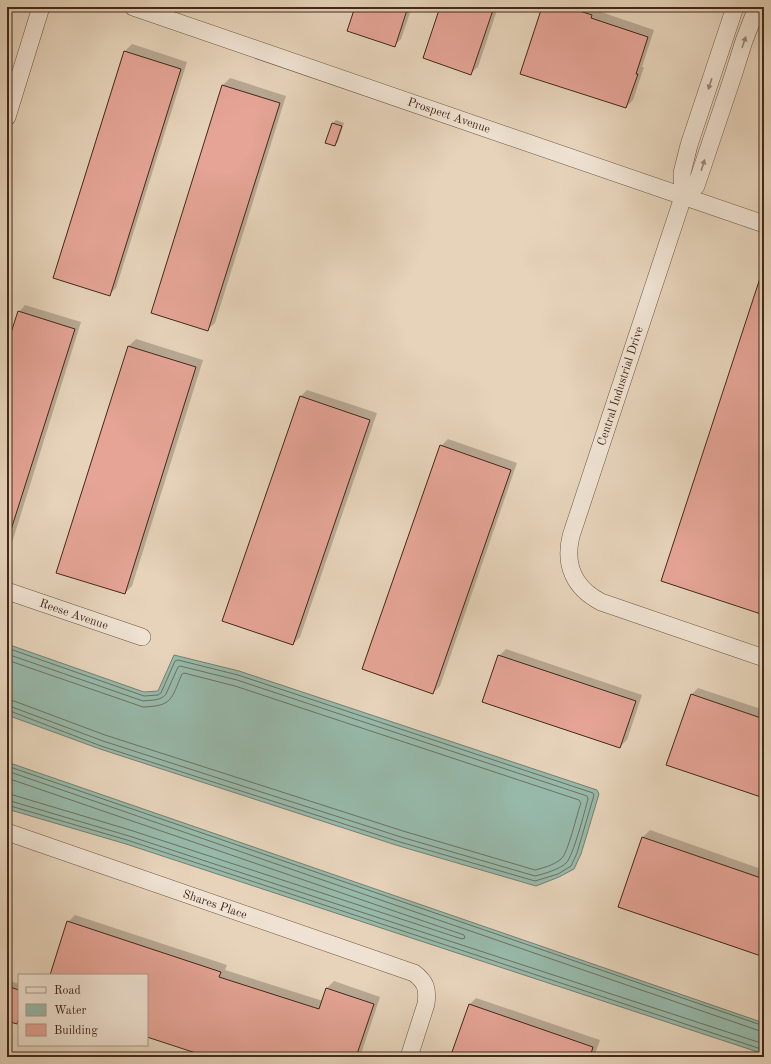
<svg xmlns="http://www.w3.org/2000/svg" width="771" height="1064" font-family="'Old Standard TT',serif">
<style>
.water{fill:#97b9aa;stroke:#757f70}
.shadow{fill:#0003}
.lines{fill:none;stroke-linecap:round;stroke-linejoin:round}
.shore{stroke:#6d7061;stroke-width:1}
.building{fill:#e5a496;stroke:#432818}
.minor-casing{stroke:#6c5340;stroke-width:18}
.minor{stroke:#efe2d2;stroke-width:17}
.oneway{fill:#998575}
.labels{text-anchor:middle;stroke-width:3;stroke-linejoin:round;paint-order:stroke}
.street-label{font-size:12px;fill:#432818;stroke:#efe2d2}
</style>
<rect width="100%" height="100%" fill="#e6d3ba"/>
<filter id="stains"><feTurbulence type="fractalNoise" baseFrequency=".005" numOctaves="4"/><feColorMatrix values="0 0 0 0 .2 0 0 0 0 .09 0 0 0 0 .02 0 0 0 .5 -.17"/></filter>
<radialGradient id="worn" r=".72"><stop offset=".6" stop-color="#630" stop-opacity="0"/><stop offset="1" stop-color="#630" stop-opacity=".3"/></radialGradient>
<g class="water">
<path d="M7,644l137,48 14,-1 16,-36 65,16 358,119 2,4 -18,60 -7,15 -15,8 -23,9 -137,-40 -299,-97 -93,-34z"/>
<path d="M7,762l757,261v31l-638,-210 -119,-35z"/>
</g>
<g class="shadow">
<path d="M356,7h56l-11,32 -7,7z"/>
<path d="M442,7h56l-20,60 -7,6z"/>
<path d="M544,7h50l5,2 -1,2 56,19 -12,37h2l-11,33 -7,7z"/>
<path d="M132,44l55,18 -71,226 -7,7 -55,-17 71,-227z"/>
<path d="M230,78l56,18 -71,227 -7,6 -56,-17 71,-227z"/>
<path d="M336,120l8,3 -6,19 -3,3 -8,-3 6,-19z"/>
<path d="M25,305l56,17 -71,227 -3,3v-204l12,-36z"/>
<path d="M136,339l67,21 -71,226 -7,7 -67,-21 71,-226z"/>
<path d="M307,390l70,23 -77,224 -7,7 7,-247z"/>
<path d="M448,439l69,24 -77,223 -7,7 8,-247z"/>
<path d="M506,649l136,46 -15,45 -7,7 -121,-91z"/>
<path d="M698,688l66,22v87l-73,-102z"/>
<path d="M650,830l114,40v86l-121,-119z"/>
<path d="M75,915l152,50 -2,5 98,31 4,-13 7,-7 46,16 -20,60h-147l-66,-21v-61h-96l17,-53z"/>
<path d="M10,981l9,3v37l-2,2 -10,-3v-37z"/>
<path d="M476,998l124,42 -6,17h-123l-2,-52z"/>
</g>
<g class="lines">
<g class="shore">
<path d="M7,648l137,48 14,-1 3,-2 14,-32 3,-1 60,15 355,118 1,2 -17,58 -6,13 -13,8 -23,7 -135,-39 -299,-96 -91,-35h-3"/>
<path d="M7,654l136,47c8,-1 18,0 23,-7l12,-27 2,-1 57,14 350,116 1,3c-3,11 -15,58 -22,64 -6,6 -22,11 -31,13l-134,-39 -298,-96 -91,-34 -5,-1"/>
<path d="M7,660l136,47c30,-1 28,-8 39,-33l2,-1 51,13 344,114 2,3c-4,10 -13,51 -20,56 -7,6 -18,9 -26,11l-132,-39 -298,-96 -91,-34 -7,-1"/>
<path d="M7,766l757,260"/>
<path d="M7,771l753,260h4"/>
<path d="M7,778l457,157 1,3 -3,1 -332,-109 -117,-35 -6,-1"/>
<path d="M7,800l122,36 635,208"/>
<path d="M7,805l120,35 637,210"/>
</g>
</g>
<g class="building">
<path d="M355,7h53l-13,40 -48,-16z"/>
<path d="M440,7h54l-23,68 -48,-17z"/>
<path d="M542,7h25l25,8 -1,3 57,19 -12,37h2l-12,34 -106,-34z"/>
<path d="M124,51l57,18 -71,227 -57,-18z"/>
<path d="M222,85l58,18 -72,228 -57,-18z"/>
<path d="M332,123l10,3 -7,20 -10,-3z"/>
<path d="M762,272h2v343l-103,-34z"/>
<path d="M18,311l57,18 -66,207h-2v-191z"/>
<path d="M128,346l68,21 -71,227 -69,-21z"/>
<path d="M300,396l70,24 -77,225 -71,-24z"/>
<path d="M440,445l71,25 -78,224 -71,-25z"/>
<path d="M498,655l138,46 -16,47 -138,-46z"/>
<path d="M691,694l73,25v79l-98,-33z"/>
<path d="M642,837l122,42v78l-146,-50z"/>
<path d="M67,921l154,51 -2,5 100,32 7,-21 48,16 -18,53h-148l-61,-20v-62h-97z"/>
<path d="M7,986l12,4v28l-2,6 -10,-3z"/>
<path d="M469,1004l124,43 -3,10h-122l-16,-5z"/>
</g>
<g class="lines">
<g class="minor-casing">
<g id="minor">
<path d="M133,7l631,217"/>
<path d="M735,7l-46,138 -7,28 1,24 -112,339c-7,29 3,52 30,66l163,56"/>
<path d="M7,117l34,-110"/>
<path d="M683,197l13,-11 37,-110 11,-35 13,-34"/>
<path d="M7,591l135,46"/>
<path d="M7,832l407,141c12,9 14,16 12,31l-17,53"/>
</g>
</g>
<use href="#minor" class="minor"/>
</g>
<defs><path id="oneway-solid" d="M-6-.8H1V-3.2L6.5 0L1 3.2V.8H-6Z"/></defs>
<g class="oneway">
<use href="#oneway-solid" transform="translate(744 42) rotate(-71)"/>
<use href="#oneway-solid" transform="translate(710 84) rotate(108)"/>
<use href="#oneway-solid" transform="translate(703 165) rotate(-72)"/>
</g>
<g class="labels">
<g class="street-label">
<text transform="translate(449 115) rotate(19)" y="4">Prospect Avenue</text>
<text transform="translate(620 386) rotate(-72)" y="4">Central Industrial Drive</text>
<text transform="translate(74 614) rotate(19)" y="4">Reese Avenue</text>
<text transform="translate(215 904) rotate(19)" y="4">Shares Place</text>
</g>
</g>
<rect width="771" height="1064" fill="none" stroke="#e6d3ba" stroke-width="24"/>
<rect x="8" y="8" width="755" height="1048" fill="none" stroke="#432818" stroke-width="2"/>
<rect x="12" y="12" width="747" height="1040" fill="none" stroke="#432818"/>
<rect x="18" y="974" width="130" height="72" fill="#efe2d2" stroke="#aa9888"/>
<rect x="26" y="987" width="20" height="6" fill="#efe2d2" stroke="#aa9888"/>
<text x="54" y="994" font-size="12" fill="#432818">Road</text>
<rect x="26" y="1004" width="20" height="12" fill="#97b9aa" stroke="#aa9888"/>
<text x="54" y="1014" font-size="12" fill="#432818">Water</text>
<rect x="26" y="1024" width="20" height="12" fill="#e5a496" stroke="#aa9888"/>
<text x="54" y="1034" font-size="12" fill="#432818">Building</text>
<rect width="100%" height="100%" filter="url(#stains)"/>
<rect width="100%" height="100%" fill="url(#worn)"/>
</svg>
